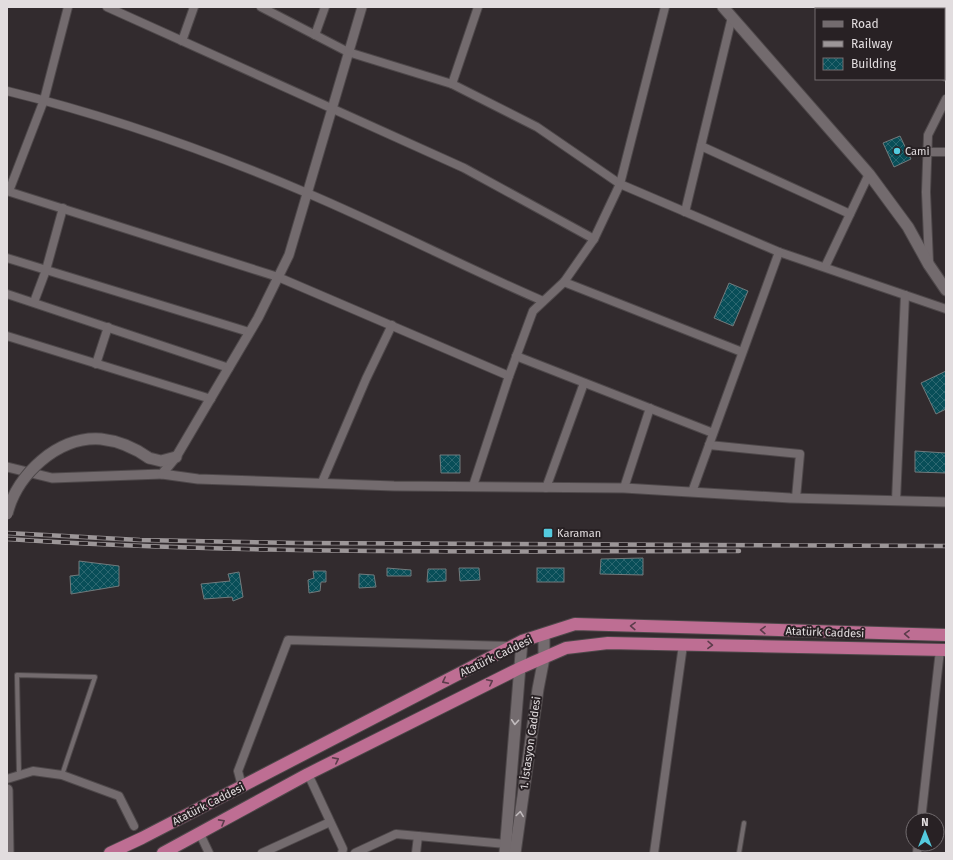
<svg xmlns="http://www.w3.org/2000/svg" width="953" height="860" font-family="'Fira Sans',sans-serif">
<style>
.building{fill:url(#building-cross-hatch);stroke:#717a7c}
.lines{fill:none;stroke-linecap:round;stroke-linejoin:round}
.service-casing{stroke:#4e484a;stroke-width:6}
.minor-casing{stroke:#4e484a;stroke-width:10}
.tertiary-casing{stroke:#4e484a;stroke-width:11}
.secondary-casing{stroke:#4e484a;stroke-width:13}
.trunk-casing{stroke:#4e484a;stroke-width:14}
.service{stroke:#736b6e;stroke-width:4}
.minor{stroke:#736b6e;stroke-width:8}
.tertiary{stroke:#736b6e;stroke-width:9}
.secondary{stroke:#736b6e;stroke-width:11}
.trunk{stroke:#be6e93;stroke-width:12}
.rail-casing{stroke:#9c9698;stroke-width:4.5}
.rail{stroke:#282124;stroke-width:3;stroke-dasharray:9;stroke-linecap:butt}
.secondary-bridge-casing{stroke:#4e484a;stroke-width:13;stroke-linecap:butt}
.secondary-bridge{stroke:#736b6e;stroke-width:11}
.oneway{stroke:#5c3c4b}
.oneway2{stroke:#c1bbbd}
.poi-dot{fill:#54cade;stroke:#282124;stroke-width:1.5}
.labels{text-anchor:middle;stroke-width:4;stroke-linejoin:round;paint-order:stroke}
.poi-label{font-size:11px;fill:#e2dddf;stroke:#282124;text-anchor:start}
.street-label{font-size:11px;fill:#e2dddf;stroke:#282124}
</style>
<defs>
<pattern id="building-cross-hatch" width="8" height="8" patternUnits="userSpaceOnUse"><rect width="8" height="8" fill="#084e58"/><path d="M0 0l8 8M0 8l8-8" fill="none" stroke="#2c6770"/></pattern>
</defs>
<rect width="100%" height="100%" fill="#322b2e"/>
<g class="building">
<path d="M900,136l11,23 -17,8 -11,-24z"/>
<path d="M729,283l19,8 -15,35 -19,-8z"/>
<path d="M946,371v38l-10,5 -15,-31z"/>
<path d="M915,451l31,2v20l-31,-1z"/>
<path d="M440,455h20v18h-19z"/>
<path d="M643,558v17l-43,-1 1,-15z"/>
<path d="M79,561l40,5v20l-48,8 -1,-18 9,-1z"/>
<path d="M387,568l24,2v6h-24z"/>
<path d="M459,568h20l1,12 -20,1z"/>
<rect x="537" y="568" width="27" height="14"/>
<path d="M428,569h18v12l-19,1z"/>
<path d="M313,571h13v11h-5l-1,9 -11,2 -1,-13 6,-2z"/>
<path d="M239,572l4,25 -10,4 -1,-4 -28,2 -3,-15 29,-3 -2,-7z"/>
<path d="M359,574l15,1 2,12 -17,1z"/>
</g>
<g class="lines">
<g class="service-casing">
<g id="service">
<path d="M19,775l-2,-100 78,2 -33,98"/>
<path d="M739,853l5,-30"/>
</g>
</g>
<g class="minor-casing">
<g id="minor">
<path d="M107,7l357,161 130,71"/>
<path d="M261,7l87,45 104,32 85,43 83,57 159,68 167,57"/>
<path d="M862,7l3,2"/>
<path d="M315,35l10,-28"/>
<path d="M182,41l12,-34"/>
<path d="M944,76l2,1"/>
<path d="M452,84l26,-77"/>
<path d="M7,91c102,25 204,61 300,102 80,34 157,74 236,108"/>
<path d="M701,146l149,68"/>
<path d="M927,152h19"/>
<path d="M7,191l271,86 231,99"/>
<path d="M9,191l35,-91 24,-93"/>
<path d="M685,212l47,-195"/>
<path d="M7,258l242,74"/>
<path d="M929,262l-3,-70 2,-57 18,-36"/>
<path d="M825,267l44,-93"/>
<path d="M564,282l178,70"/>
<path d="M7,294l222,74"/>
<path d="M34,302l12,-32 17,-62"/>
<path d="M7,336l204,63"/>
<path d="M516,356l197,77"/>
<path d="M96,364l12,-37"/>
<path d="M709,445l91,9 -4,44"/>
<path d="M322,482l44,-103 26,-54"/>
<path d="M473,486l36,-110 24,-65 31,-29 30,-43 26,-55 45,-177"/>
<path d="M546,488l38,-105"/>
<path d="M624,488l26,-80"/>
<path d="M692,492l87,-240"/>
<path d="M896,501l9,-206"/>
<path d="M308,774l35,75 -1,4"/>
<path d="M7,779l26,-8 29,4 57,21 15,30"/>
<path d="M242,786l-4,-15 50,-131 221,6"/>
<path d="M921,820l19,-170"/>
<path d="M200,834l9,19"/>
<path d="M262,853l68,-31"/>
<path d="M355,853l41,-19 110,10"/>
<path d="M416,853l2,-17"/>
<path d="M654,853l29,-208"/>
<path d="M917,853l1,-9"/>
</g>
</g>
<g class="tertiary-casing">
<g id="tertiary">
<path d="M7,467l45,11 110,-4 14,-17 82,-139 31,-63 73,-248"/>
<path d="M162,474l36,5 196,7 230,2 166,10 156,4"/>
</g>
</g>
<g class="secondary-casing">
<g id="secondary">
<path d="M723,7l146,167 39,53 21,38 17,25"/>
<path d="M149,458l12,3 15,-4"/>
<path d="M7,790l1,63"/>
<path d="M505,853l17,-212"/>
<path d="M515,853l23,-164 6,-31v-24"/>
</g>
</g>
<g class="trunk-casing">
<g id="trunk">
<path d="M110,853l32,-15 380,-197 53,-17 371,11"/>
<path d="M163,853l145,-79 212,-106 46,-20 42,-5 338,7"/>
</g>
</g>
<use href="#service" class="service"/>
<use href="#minor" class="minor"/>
<use href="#tertiary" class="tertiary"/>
<use href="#secondary" class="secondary"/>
<use href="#trunk" class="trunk"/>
<g class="rail-casing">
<g id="rail">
<path d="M7,533l133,7 158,3 648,3"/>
<path d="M7,539c243,16 488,12 732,12"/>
</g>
</g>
<use href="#rail" class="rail"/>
<g class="secondary-bridge-casing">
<path id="secondary-bridge" d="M7,514c10,-40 51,-78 94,-75 18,2 34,9 48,19"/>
</g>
<use href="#secondary-bridge" class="secondary-bridge"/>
</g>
<defs><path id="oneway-chevron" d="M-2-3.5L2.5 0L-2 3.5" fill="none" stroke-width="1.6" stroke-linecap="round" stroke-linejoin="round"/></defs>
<g class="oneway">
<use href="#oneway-chevron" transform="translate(633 626) rotate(-178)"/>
<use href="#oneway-chevron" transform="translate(763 630) rotate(-178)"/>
<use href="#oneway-chevron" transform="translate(907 634) rotate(-178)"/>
<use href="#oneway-chevron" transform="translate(710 645) rotate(1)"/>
<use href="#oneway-chevron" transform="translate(445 681) rotate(153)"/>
<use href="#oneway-chevron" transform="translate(490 682) rotate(-27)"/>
<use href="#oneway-chevron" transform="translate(336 760) rotate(-27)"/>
<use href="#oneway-chevron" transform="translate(222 822) rotate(-29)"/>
</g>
<g class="oneway2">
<use href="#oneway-chevron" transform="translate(515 722) rotate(94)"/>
<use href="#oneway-chevron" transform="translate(520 814) rotate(-82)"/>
</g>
<g class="poi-dot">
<circle cx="897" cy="151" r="4"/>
<rect x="543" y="528" width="10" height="10" rx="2"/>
</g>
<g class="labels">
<g class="poi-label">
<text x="905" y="155">Cami</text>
<text x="557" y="537">Karaman</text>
</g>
<g class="street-label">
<text transform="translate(825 632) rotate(2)" y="4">Atatürk Caddesi</text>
<text transform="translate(496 656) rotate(-26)" y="4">Atatürk Caddesi</text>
<text transform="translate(530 743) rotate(-82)" y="4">1. İstasyon Caddesi</text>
<text transform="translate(208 804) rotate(-27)" y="4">Atatürk Caddesi</text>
</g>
</g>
<rect width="953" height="860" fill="none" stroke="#e2dddf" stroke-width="16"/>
<rect x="815" y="8" width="130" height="72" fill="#282124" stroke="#726c6f"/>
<rect x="823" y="21" width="20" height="6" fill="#736b6e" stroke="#726c6f"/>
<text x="851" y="28" font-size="12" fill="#e2dddf">Road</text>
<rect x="823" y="41" width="20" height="6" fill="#9c9698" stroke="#726c6f"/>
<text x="851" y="48" font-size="12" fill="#e2dddf">Railway</text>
<rect x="823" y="58" width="20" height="12" fill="url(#building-cross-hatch)" stroke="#726c6f"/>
<text x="851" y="68" font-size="12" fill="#e2dddf">Building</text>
<g transform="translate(925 832)"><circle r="19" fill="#282124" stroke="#726c6f"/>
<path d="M0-3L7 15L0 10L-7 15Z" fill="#54cade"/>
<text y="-6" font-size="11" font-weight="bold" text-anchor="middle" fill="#e2dddf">N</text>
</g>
</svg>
